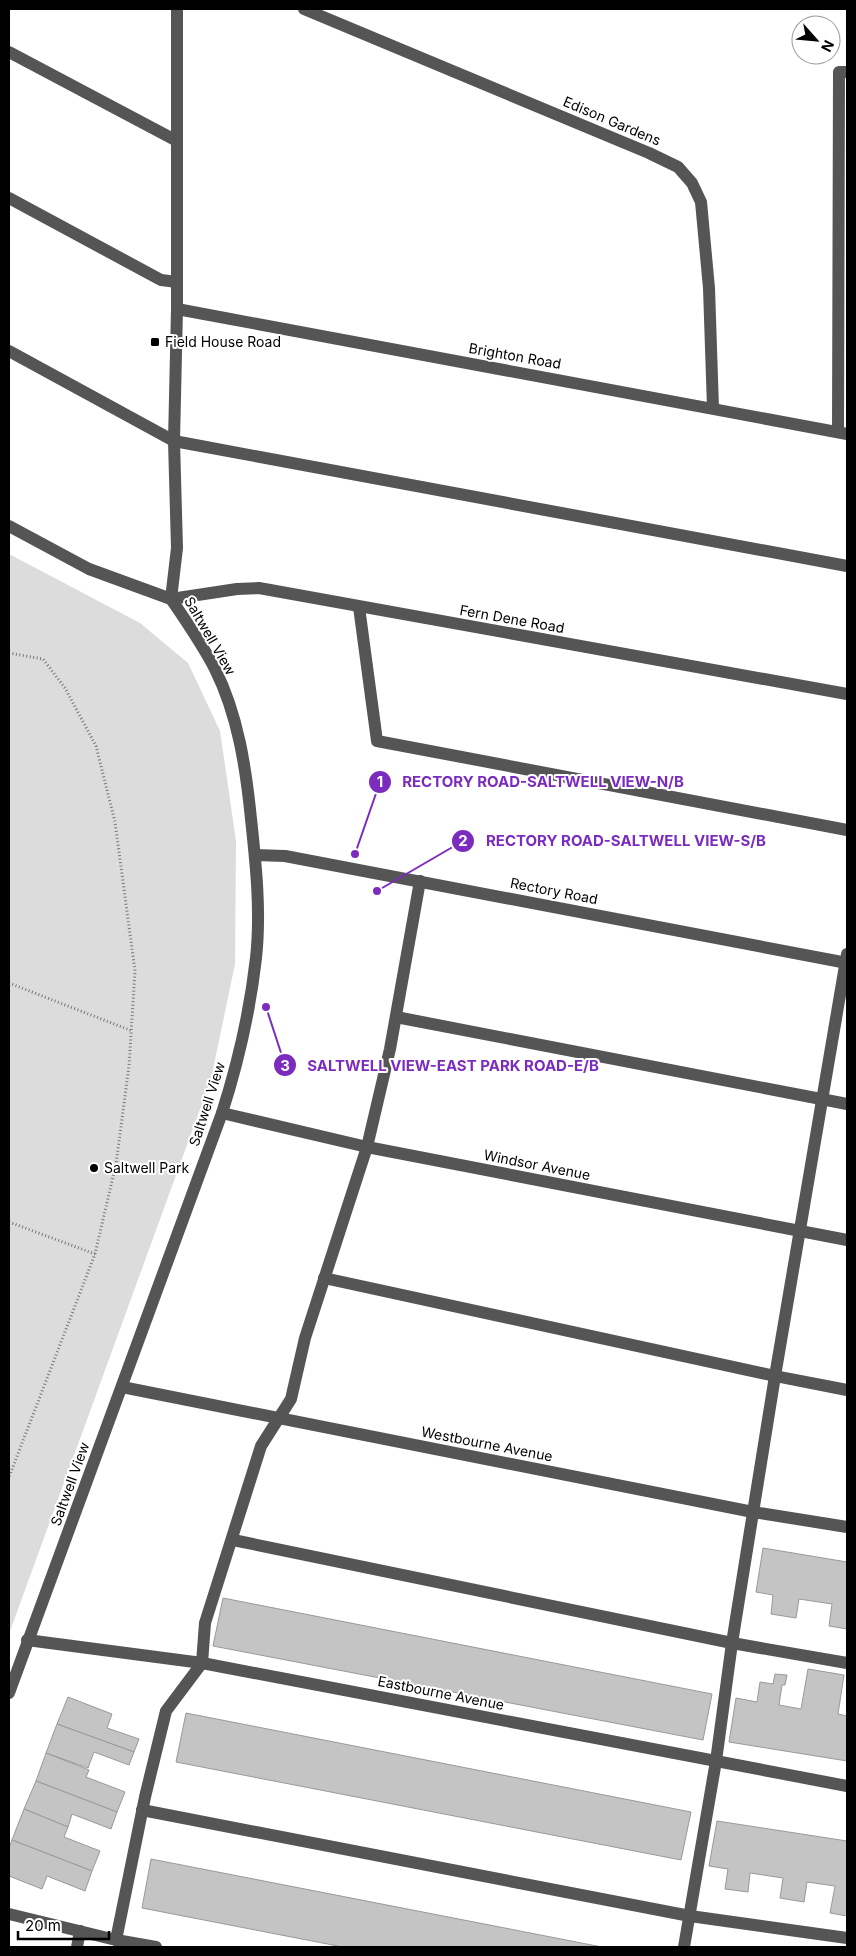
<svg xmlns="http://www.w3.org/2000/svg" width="856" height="1956" font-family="Inter,sans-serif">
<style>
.green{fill:#dcdcdc}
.building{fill:#c4c4c4;stroke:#999}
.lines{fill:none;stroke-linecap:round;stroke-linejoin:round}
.path{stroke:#777;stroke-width:3;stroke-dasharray:1 2.5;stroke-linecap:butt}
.minor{stroke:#555;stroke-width:12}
.poi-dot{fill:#000;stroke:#fff;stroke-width:2}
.labels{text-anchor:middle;stroke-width:4;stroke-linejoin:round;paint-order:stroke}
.street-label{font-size:14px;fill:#000;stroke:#fff}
.poi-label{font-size:14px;fill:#000;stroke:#fff;text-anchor:start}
.leader{fill:none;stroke:#7b2cbf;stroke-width:2}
.callout-dot{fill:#7b2cbf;stroke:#fff;stroke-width:2}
.mark-label{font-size:15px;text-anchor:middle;font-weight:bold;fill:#fff}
.callout-label{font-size:15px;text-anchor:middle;font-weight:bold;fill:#7b2cbf;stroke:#fff;stroke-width:4;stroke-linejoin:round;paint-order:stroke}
</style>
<rect width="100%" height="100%" fill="#fff"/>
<path class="green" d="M9,554l131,69 48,40 32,68 16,110 -1,123 -24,115 -202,555z"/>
<g class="building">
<path d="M763,1548l84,14v67l-18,-3 3,-22 -33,-5 -3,19 -25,-4 2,-19 -17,-3z"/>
<path d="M223,1598l489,96 -9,46 -490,-94z"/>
<path d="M808,1669l36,6 -6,39 9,2v45l-118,-19 7,-44 21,4 3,-20 13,2 2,-10 12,1 -2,10h-3l-3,20 22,4z"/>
<path d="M68,1697l44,17 -5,14 32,11 -5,13 -77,-28z"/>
<path d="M186,1713l505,99 -10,48 -505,-98z"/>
<path d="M57,1724l77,28 -5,13 -35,-13 -6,16 -42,-15z"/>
<path d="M46,1753l43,17 -3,7 39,15 -8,20 -81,-31z"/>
<path d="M36,1781l81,31 -6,17 -39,-15 -4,13 -44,-18z"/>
<path d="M24,1809l44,18 -4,10 36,14 -8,20 -80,-31z"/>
<path d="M717,1821l130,20v75l-17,-3 5,-27 -28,-4 -3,20 -24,-4 3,-20 -33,-5 -2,19 -23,-3 3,-20 -19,-3z"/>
<path d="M12,1840l80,31 -7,20 -38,-15 -5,13 -33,-13v-28z"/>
<path d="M151,1859l451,88h-259l-201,-39z"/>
</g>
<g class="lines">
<g class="path">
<path d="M9,653l34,6 22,29 31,58 19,76 20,149 -6,95 -13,98 -21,90 -86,223"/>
<path d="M9,983l123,48"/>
<path d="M9,1222l86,32"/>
</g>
<g class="minor">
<path d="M304,9l345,144 29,14 14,16 9,19 8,86 4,120"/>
<path d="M9,52l168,89"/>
<path d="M9,198l152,82 16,2"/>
<path d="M177,309l670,125"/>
<path d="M9,351l165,90 673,125"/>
<path d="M838,432l1,-360h8"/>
<path d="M9,526l80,43 82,30 66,-10 22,-1 588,106"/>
<path d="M171,599l6,-51 -3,-107 3,-132v-300"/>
<path d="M359,607l18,134 470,89"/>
<path d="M255,855l30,1 562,107"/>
<path d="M396,1017l451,87"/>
<path d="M222,1113l145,34 480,93"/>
<path d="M324,1278l451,98 72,14"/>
<path d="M122,1387l631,125 94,15"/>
<path d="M233,1540l499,103 115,20"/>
<path d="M27,1640l175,23 645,123"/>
<path d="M9,1693l213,-580c16,-50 28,-102 34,-155 5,-46 0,-93 -5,-139 -5,-51 -13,-104 -36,-150 -13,-25 -29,-48 -44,-70"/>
<path d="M142,1810l548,106 157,22"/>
<path d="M9,1914l107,26 40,7"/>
<path d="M116,1940l29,-143 21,-86 36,-48 3,-40 56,-177 30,-47 14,-61 62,-191 23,-98 30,-168"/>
<path d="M77,1947l3,-16"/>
<path d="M684,1947l32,-186 16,-118 43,-267 72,-422"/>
</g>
</g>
<g class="poi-dot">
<rect x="150" y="337" width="10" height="10" rx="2.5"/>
<circle cx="94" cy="1168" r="5"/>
</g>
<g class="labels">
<g class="street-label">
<text transform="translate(612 121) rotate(23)" y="5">Edison Gardens</text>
<text transform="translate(515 356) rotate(10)" y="5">Brighton Road</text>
<text transform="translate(512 619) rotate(10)" y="5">Fern Dene Road</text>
<text transform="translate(210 636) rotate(60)" y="5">Saltwell View</text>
<text transform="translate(554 891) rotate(11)" y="5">Rectory Road</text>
<text transform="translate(207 1104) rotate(-72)" y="5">Saltwell View</text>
<text transform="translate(537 1165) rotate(11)" y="5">Windsor Avenue</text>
<text transform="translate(487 1444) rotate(11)" y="5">Westbourne Avenue</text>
<text transform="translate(70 1484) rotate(-70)" y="5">Saltwell View</text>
<text transform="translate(441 1693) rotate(11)" y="5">Eastbourne Avenue</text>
</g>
<g class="poi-label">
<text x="165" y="347">Field House Road</text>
<text x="104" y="1173">Saltwell Park</text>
</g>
</g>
<path class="leader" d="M355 854L380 782M377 891L463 841M266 1007L285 1065"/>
<g class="callout-dot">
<circle cx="355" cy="854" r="5"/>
<circle cx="377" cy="891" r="5"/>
<circle cx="266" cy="1007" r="5"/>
<circle cx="380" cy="782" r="12"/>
<circle cx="463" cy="841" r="12"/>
<circle cx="285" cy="1065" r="12"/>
</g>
<g class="mark-label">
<text x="380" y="787">1</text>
<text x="463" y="846">2</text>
<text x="285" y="1071">3</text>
</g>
<g class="callout-label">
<text x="543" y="787">RECTORY ROAD-SALTWELL VIEW-N/B</text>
<text x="626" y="846">RECTORY ROAD-SALTWELL VIEW-S/B</text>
<text x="453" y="1071">SALTWELL VIEW-EAST PARK ROAD-E/B</text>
</g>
<rect width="856" height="1956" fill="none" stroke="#000000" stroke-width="20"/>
<g transform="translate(816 40) rotate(117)"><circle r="24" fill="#ffffff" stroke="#999999"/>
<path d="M0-4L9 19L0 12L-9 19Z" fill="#000000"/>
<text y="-8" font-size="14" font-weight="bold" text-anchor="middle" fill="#000000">N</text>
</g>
<path d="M18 1931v8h91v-8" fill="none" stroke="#000000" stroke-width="2.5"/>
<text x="25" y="1931" font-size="15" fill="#000000" stroke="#ffffff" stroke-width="4" paint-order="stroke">20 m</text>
</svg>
